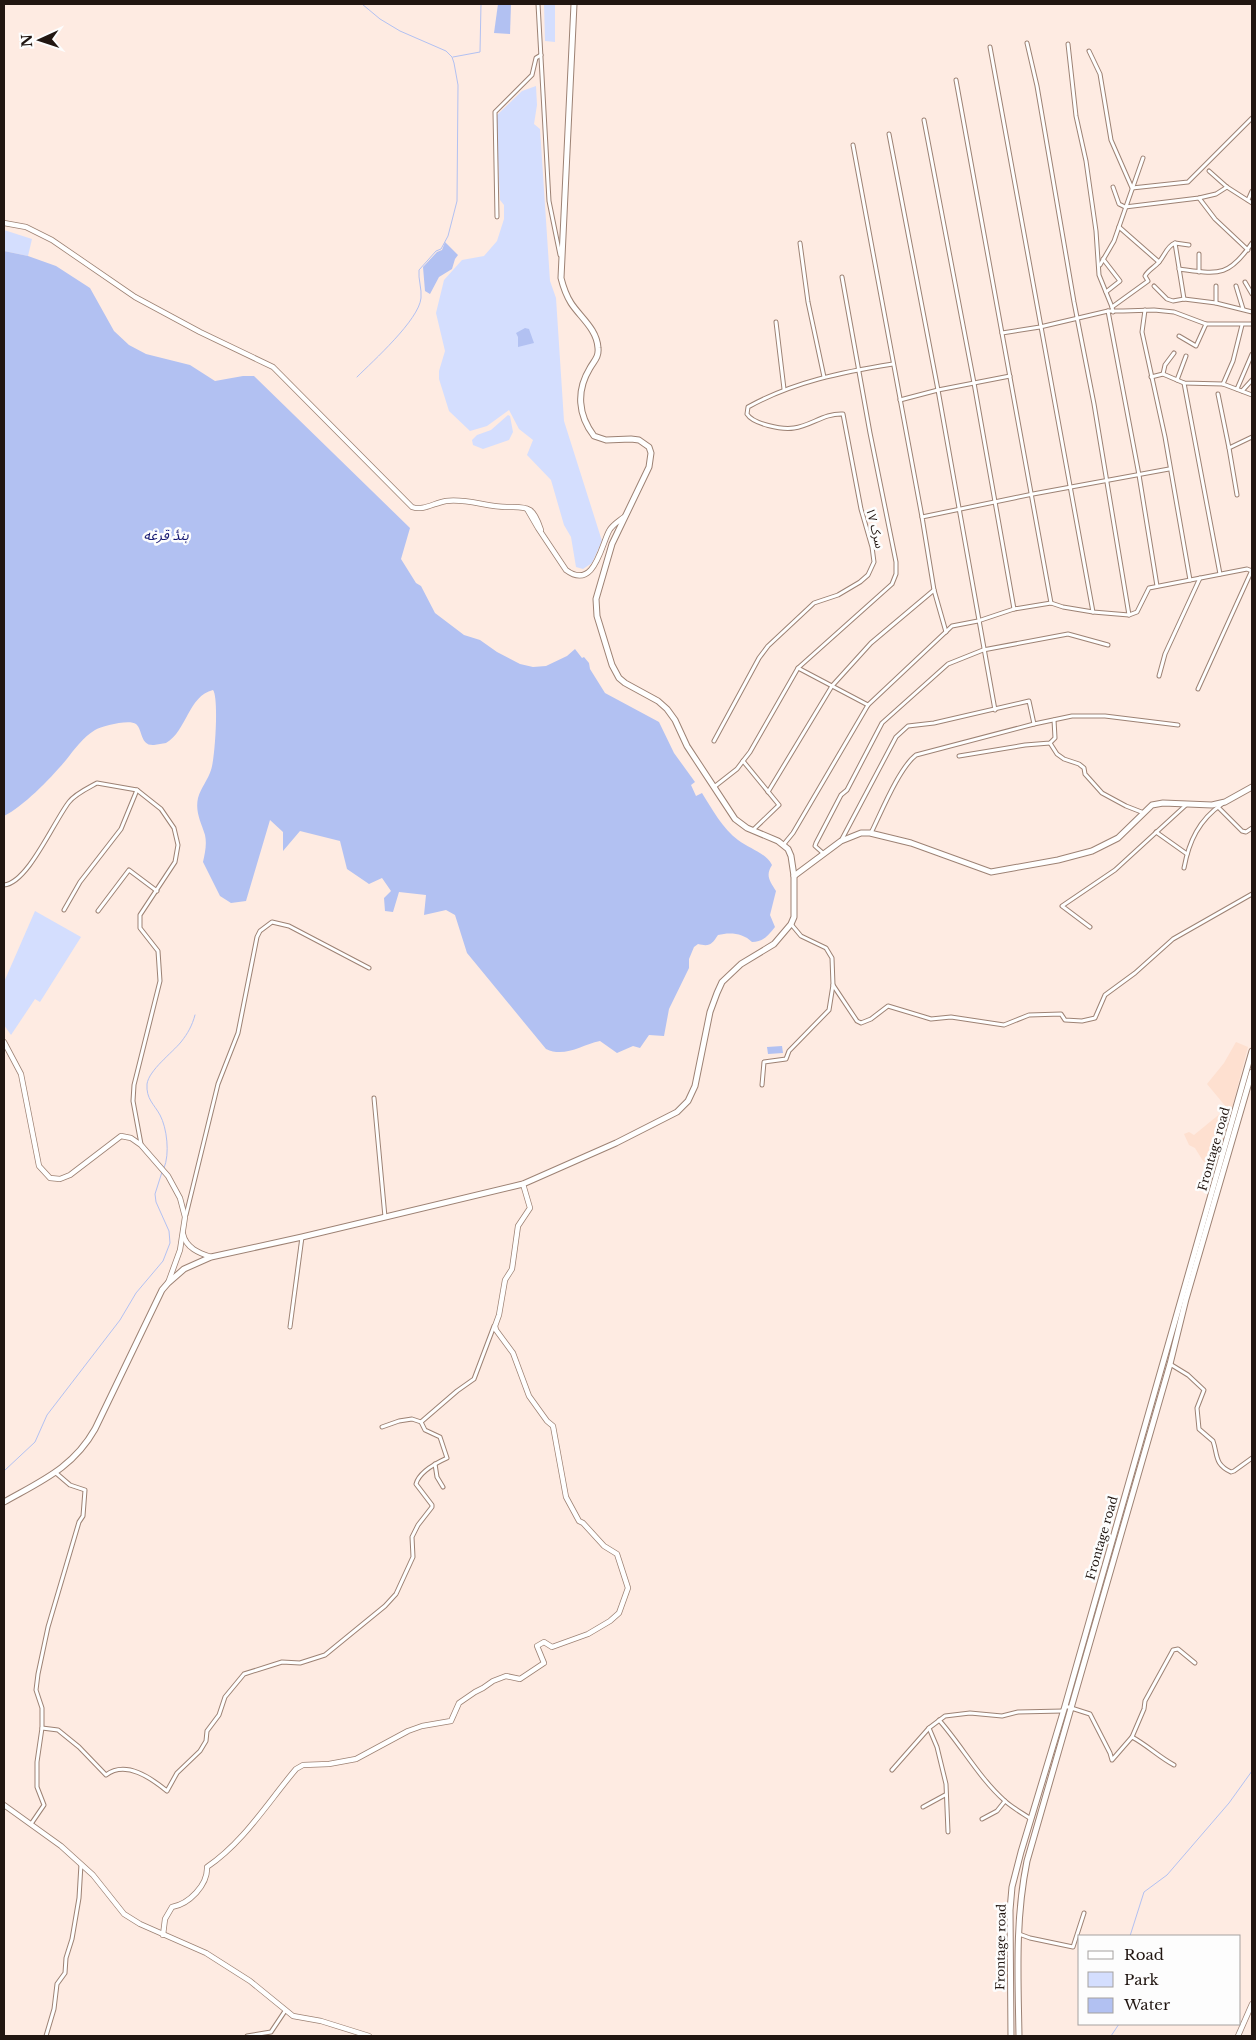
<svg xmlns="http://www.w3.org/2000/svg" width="1256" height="2040" font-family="'Libre Baskerville','Noto Sans Arabic',serif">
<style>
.built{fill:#fee0d0}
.green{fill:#d4defe}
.water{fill:#b2c1f2}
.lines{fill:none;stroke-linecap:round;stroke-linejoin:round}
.stream{stroke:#b2c1f2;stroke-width:1}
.minor-casing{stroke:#9d8274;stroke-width:5}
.tertiary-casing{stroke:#9d8274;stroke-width:6}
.secondary-casing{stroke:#9d8274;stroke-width:7}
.minor{stroke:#fff;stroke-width:3}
.tertiary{stroke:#fff;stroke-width:4.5}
.secondary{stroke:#fff;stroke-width:5}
.labels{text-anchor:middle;stroke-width:5;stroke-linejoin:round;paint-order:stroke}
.street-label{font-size:12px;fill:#211611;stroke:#fdfdfd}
.water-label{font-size:14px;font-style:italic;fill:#161872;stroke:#fdfdfd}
</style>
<rect width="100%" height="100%" fill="#feebe2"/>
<path class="built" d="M1236,1042l12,5 -32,122 -13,-8 -8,-13 -6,-3 -5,-11 5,-2 5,3 33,-27 -20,-24 17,-21z"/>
<g class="green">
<path d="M544,4h11v38l-10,-1z"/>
<path d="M536,86l1,19 -3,19 6,5 10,152 6,17 8,123 38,120 -10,22 -9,6 -7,-2 -5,-30 -7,-12 -13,-45 -24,-25 6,-15 -14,-11 -10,-19 -22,16 -17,5 -21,-20 -10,-32v-8l6,-20 -9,-38 8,-33 18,-20 22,-4 13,-15 7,-22v-14l-4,-5 -4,-84 26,-25z"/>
<path d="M4,230l28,9 -4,17 -24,-5z"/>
<path d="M508,415l2,1 3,16 -4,8 -26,9 -10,-4 -1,-5 5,-5 14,-5z"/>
<path d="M35,911l46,26 -41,65 -5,-3 -24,36 -7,-10v-43z"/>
</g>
<g class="water">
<path d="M498,4l13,1 -1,29 -16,-1z"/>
<path d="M445,242l13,13 -3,4 -3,10 -13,8 -9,17 -5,-3 -2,-24 14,-15 5,-2z"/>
<path d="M4,251l24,5 28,10 34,22 24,43 15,14 17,9 44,11 25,16 28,-5h11l156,152 -9,31 15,24 5,3 14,27 29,22 16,5 17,12 23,12 13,3 13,-1 21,-10 8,-7 7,9 2,-1 5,6 1,6 15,24 54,29 15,31 21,29 -4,3 5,11 6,-3c10,16 21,36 36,47 12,9 28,13 34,25 -7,11 -2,16 4,26l-6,24 5,12c-7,9 -12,15 -23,15 -9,-9 -22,-10 -34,-7 -6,9 -8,12 -20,9l-4,3 -5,12v9l-20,41 -5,27 -15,-1 -9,13 -7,-2 -16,7 -17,-12c-19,4 -35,17 -54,8l-79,-96 -12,-38 -9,-5 -22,5 2,-20 -27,-3 -6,20 -8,-1 -1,-13 7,-7 -9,-13 -13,6 -22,-15 -7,-28 -40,-10 -17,20v-19l-13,-12 -24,81 -15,2 -11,-7 -17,-34c2,-9 4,-18 2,-27 -4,-13 -10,-23 -7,-37 3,-11 10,-18 13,-28 4,-11 8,-73 2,-80 -25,6 -26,41 -47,53 -4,1 -8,1 -12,2 -14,1 -11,-15 -18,-21 -7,-5 -34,2 -41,6 -12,7 -21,20 -29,30 -15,18 -42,46 -62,56z"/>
<path d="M525,328l4,1 5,14 -16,4v-10l-2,-4z"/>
<path d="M782,1046l1,7 -15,1 -1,-7z"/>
</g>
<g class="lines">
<g class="stream">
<path d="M453,57l27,-5 1,-48"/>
<path d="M357,377c16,-16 62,-57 64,-79 1,-9 -3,-19 -2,-28l17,-19 5,-2 7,-13 9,-35 1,-116 -4,-22 -2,-6 -6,-6 -46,-20 -20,-12 -18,-15"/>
<path d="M164,1168c6,-14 3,-40 -4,-53 -6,-11 -14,-16 -13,-31 2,-14 25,-31 34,-42 7,-9 11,-16 14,-27"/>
<path d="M4,1471l31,-29 12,-27 73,-95 16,-27 27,-32 7,-18 -1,-12 -13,-29 -1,-8 7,-22"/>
<path d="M1130,1936l14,-44 23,-17 62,-72 23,-32"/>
<path d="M1111,2036l8,-12"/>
</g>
<g class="minor-casing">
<g id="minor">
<path d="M538,4l11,197 11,54"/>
<path d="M1027,43l10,43 37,216 20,102 35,211"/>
<path d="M1068,44l8,72 10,45 10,70 3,44 13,32 1,5"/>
<path d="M990,47l103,565"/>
<path d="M1089,51l11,23 11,66 21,48 56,-6 64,-64"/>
<path d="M956,80l95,523"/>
<path d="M924,120l50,263 40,226"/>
<path d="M889,134l49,256 57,320"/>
<path d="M853,145l69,372"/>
<path d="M1209,171l18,16 25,16"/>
<path d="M1113,187l6,17 6,3 74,-9 17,-4 11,-7"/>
<path d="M1199,198l16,21 33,31"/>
<path d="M1248,200l4,-9"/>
<path d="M497,217l-2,-105 37,-37 4,-17 5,-3"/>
<path d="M1119,227l40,35"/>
<path d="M800,243l8,59 16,75"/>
<path d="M1175,243l14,2"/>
<path d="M1199,254v18"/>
<path d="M1103,259l17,22 -14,11"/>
<path d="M1100,265l14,-24 29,-83"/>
<path d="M1179,269c39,5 49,9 73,-26"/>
<path d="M1245,282l7,12"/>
<path d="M1154,286l13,13 6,2 11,-2 32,4 36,9"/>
<path d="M1236,286l7,23"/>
<path d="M1216,303v-17"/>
<path d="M1112,307l36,-26 -3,-5c3,-6 10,-9 14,-14 6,-7 8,-16 16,-19l9,56"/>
<path d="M1145,310l-3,22 23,105 25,143"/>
<path d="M1108,311l31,164 18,111"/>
<path d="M776,322l8,67"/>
<path d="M1002,333l38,-6 68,-16h15l31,-1 20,2 32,12h46"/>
<path d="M1179,336l17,10 10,-22"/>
<path d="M1163,374l2,-9 9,-12"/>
<path d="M1151,377l12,-3 21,9 39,1 29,11"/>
<path d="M1177,380l9,-24"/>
<path d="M1184,383l36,191"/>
<path d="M1223,384l10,-23 9,-36"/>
<path d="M1237,389l15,-35"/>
<path d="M1242,391l10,-11"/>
<path d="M1218,394l11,54"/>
<path d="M900,400l38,-10 72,-14"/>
<path d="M1237,495l-8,-47 23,-11"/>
<path d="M946,632l-12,-42 -12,-73 111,-23 136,-25"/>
<path d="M798,668l70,37"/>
<path d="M1159,676l6,-22 35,-76"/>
<path d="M1198,689l54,-119"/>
<path d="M714,741l45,-83 9,-12 46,-43 24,-8 22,-13 8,-7 6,-13 -2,-15 -11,-38 -18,-95c-19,-1 -32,12 -49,14 -12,2 -41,-4 -47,-14l1,-7c45,-25 94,-35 145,-43"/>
<path d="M1050,743l7,11 7,5 15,5 5,4 1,6 17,19 24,13 18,7"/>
<path d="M959,756l66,-11 25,-2 5,-5 -1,-18"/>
<path d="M743,761l7,-9 48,-84 94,-84 4,-10v-12l-26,-129 -28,-156"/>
<path d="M714,787l23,-18 6,-8 36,44 -26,25"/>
<path d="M768,792l64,-106 39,-43 63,-53"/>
<path d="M1218,807l24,24 4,1 6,-4"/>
<path d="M1156,832l31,22"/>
<path d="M871,833c10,-20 28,-65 45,-78l118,-31 38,-8h33l73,9"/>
<path d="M842,839l54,-102 12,-11 26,-3 95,-22 5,23"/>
<path d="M784,844l9,-11 75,-128 84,-79 26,-5 36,-12 37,-6 12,4 30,5 36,3 8,-3 12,-24 98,-19 5,2"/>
<path d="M824,854l-9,-8 1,-3 25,-48 6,-5 35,-67 66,-59 35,-14 85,-16 40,11"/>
<path d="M1184,868c5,-27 15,-48 38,-64"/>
<path d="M4,885c24,-2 50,-64 65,-83 6,-8 19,-14 28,-19l40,7 24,19 13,19 4,17 -3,17 -35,53v13l18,23 2,30 -26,104 -1,16 8,43"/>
<path d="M64,910l16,-28 41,-53 16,-39"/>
<path d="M98,911l31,-41 28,21"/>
<path d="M1090,927l-28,-21 53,-36 71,-65"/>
<path d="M833,985l24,36 4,2 10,-4 17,-13 43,13 20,-2 53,8 25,-10 32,-1 4,6 17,1 13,-3 10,-23 30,-22 38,-34 79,-45"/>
<path d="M762,1085l2,-23 22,-3 3,-8 40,-41 4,-25 -1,-27 -6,-10 -25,-12 -10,-12"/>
<path d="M374,1098l11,119"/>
<path d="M186,1215l32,-131 20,-51 19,-96 3,-6 12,-9 17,4 80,42"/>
<path d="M290,1327l12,-90"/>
<path d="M1170,1364l18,11 16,15 -7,18 2,21 14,12c5,14 1,23 18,31l3,-1 18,-13"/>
<path d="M382,1427l17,-6 13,-2 9,3 36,-31 17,-12 20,-53"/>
<path d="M435,1464l2,13 6,10"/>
<path d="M1065,1706l25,8 20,39 2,7 20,-23c15,8 27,20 42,28"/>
<path d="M939,1720c23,26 40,58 66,81 8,7 17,12 26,18"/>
<path d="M42,1728l16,2 21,17 27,28c20,-15 45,3 61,16l10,-18 23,-22 6,-10 1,-10 12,-16 6,-18 19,-23 38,-12 18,1 25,-8 60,-49 11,-12 17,-37 -1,-20 6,-12 14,-18v-2l-16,-21c3,-12 20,-21 31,-26l-7,-21 -15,-7 -4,-8"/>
<path d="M929,1728l8,19 9,37 2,48"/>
<path d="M1132,1737l12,-28 1,-8 28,-51 5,-1 17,14"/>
<path d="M892,1770l37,-42 16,-12 25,-3 32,3 16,-4 45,-1"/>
<path d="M923,1807l22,-12"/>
<path d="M982,1819l15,-8 8,-10"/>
<path d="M31,1824l13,-19 -7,-18v-25l5,-34v-20l-6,-18 2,-16 10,-47 31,-105 4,-6 2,-26 -15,-5 -14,-12"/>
<path d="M1019,1934l11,4 43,9 11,-34"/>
<path d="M46,2036l8,-27 3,-25 8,-11 1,-15 6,-19 7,-41 2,-34"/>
<path d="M247,2036l24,-4 14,-21"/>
</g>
</g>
<g class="tertiary-casing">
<g id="tertiary">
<path d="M4,223l22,4 26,13 83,57 65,35 73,35 139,140c11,4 22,-4 34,-6 20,-3 41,6 61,6 7,0 17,-1 23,3 6,4 9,14 11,20"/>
<path d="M527,509l11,19 28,42c28,21 35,-24 43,-39 3,-6 10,-10 15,-14"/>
<path d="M4,1042l17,32 18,92 11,12 10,1 10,-4 51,-39 10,2 10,7 27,31 12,22 5,19 -5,33 -12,33"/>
<path d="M183,1234c3,14 16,19 28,23"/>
<path d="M4,1805l57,41 32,29 31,39 16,10 66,29 44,28 43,35 28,5 48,15"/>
<path d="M163,1935l2,-16 7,-12c17,-3 36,-22 35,-40 37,-25 61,-65 89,-98l7,-4 26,-1 27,-5 52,-28 14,-5 29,-5 8,-18 16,-11 8,-4 10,-7 13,-5 14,3 24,-16 -7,-17 7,-4 8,5 36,-13 22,-13 9,-8 9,-25 -11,-34 -13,-8 -21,-23 -4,-2 -13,-24 -13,-71 -6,-5 -18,-25 -16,-43 -17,-23 -1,-4 4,-11 6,-35 7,-11 6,-43 12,-18 -7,-24"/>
<path d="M1238,2036l14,-32"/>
</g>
</g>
<g class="secondary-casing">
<g id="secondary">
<path d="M794,876l47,-35 20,-8h9l41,10 80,29 67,-12 34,-9 26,-13 34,-33 11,-2 49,2 13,-3 27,-15"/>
<path d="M4,1502c37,-21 69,-34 91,-73l67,-139 6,-7 16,-14 27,-12 91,-20 221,-53 93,-41 61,-31 11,-11 7,-15 15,-74 7,-19 5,-11 19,-18 33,-20 17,-20 3,-7v-41l-3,-20 -3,-7 -10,-8 -31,-13 -12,-9 -48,-73 -12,-26 -8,-11 -9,-8 -33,-18 -6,-5 -7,-13 -15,-49 -1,-17 16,-55 37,-77 2,-14 -2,-6 -10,-7 -8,-1 -25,1 -12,-4c-16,-21 -18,-45 -4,-68 4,-7 9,-11 8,-20 -1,-19 -18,-31 -27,-45 -5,-8 -8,-17 -10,-25l13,-274"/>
<path d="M1011,2036l-1,-126 2,-23 9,-35 44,-146 187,-655"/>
<path d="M1019,2036c-1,-59 -4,-116 8,-175l143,-497 16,-65 66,-227"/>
</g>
</g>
<use href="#minor" class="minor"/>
<use href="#tertiary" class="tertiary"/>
<use href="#secondary" class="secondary"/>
</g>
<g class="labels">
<g class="street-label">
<text transform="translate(875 528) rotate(76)" y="4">سرک ۱۷</text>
<text transform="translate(1214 1149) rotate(-74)" y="4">Frontage road</text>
<text transform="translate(1102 1538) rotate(-74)" y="4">Frontage road</text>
<text transform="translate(1001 1947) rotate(-89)" y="4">Frontage road</text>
</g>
<g class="water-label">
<text x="166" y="540">بندٔ قرغه</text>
</g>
</g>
<rect width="1256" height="2040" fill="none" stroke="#211611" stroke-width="10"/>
<rect x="1078" y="1935" width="162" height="90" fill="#fdfdfd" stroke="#a5a19f"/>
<rect x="1088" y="1951" width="25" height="8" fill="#ffffff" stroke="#a5a19f"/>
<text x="1124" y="1960" font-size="15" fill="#211611">Road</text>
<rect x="1088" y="1972" width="25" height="15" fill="#d4defe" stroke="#a5a19f"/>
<text x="1124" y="1985" font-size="15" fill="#211611">Park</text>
<rect x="1088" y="1998" width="25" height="15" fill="#b2c1f2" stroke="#a5a19f"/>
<text x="1124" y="2010" font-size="15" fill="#211611">Water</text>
<g transform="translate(40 40) rotate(267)" stroke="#fdfdfd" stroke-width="4" paint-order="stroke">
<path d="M0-4L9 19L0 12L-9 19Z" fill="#211611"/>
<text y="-8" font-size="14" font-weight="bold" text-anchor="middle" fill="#211611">N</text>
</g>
</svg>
